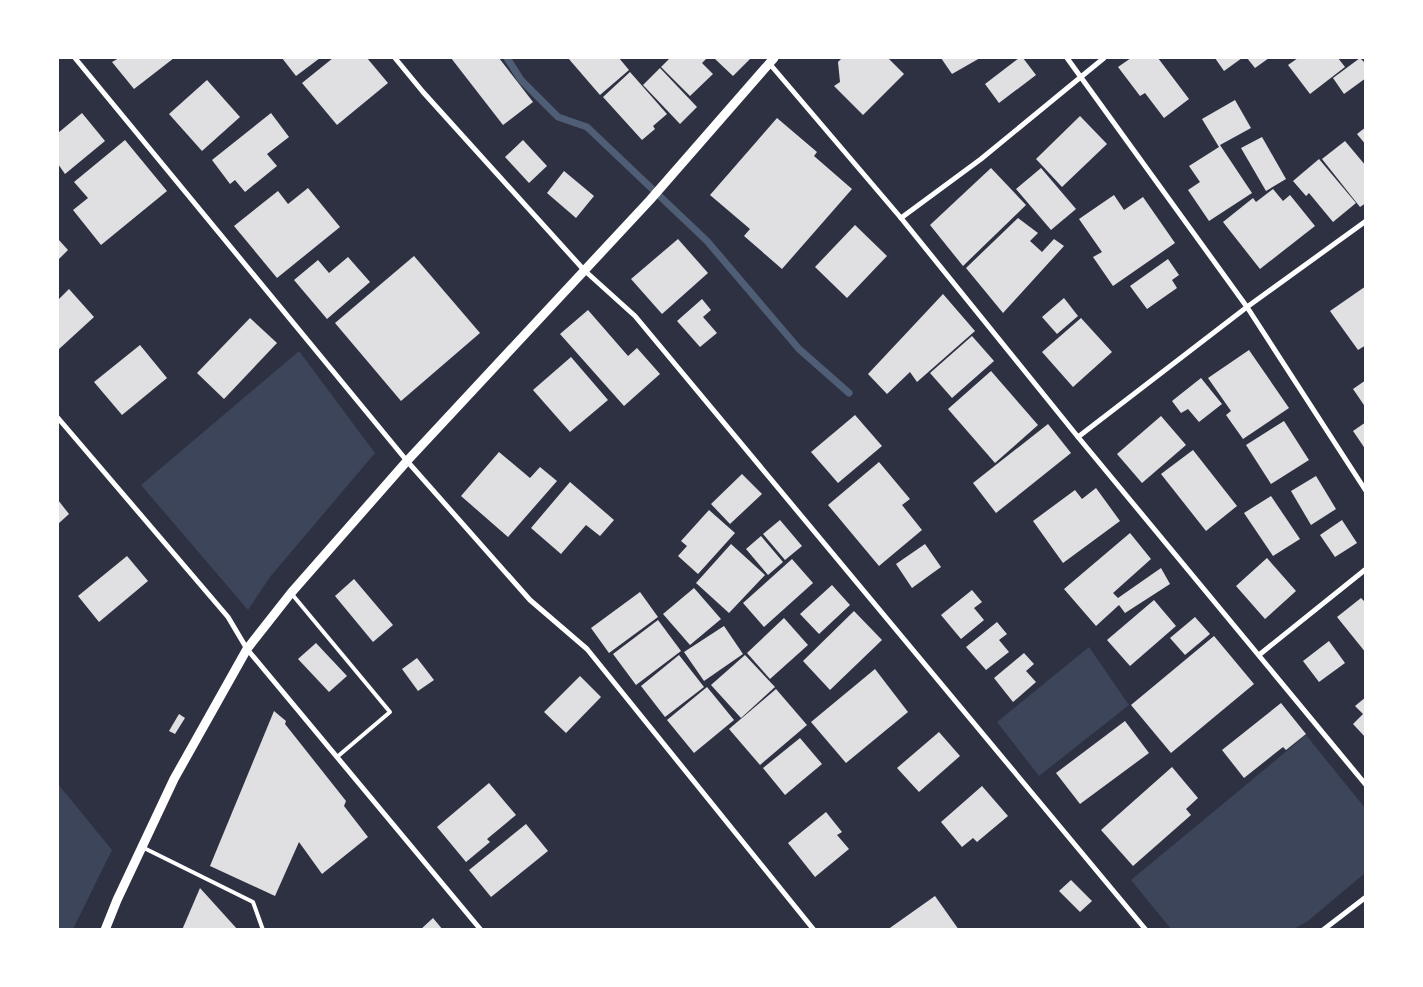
<svg xmlns="http://www.w3.org/2000/svg" width="1423" height="987" font-family="Raleway,sans-serif">
<style>
.green{fill:#3c4559}
.lines{fill:none;stroke-linecap:round;stroke-linejoin:round}
.stream{stroke:#4f5d75;stroke-width:7}
.building{fill:#e0e0e3}
.service{stroke:#fff;stroke-width:4}
.minor{stroke:#fff;stroke-width:5}
.tertiary{stroke:#fff;stroke-width:9}
</style>
<rect width="100%" height="100%" fill="#2d3142"/>
<g class="green">
<path d="M299,351l76,102 -105,124 -22,33 -107,-125z"/>
<path d="M1089,647l40,58 -90,71 -42,-54z"/>
<path d="M1306,735l59,73v65l-57,48 -14,8h-123l-40,-49z"/>
<path d="M58,784l54,66 -39,79h-15z"/>
</g>
<g class="lines">
<path class="stream" d="M507,58l14,22 37,37 29,10 120,114 92,108 50,44"/>
</g>
<g class="building">
<path d="M119,58h55l-40,31 -22,-27z"/>
<path d="M282,58h38l-24,18z"/>
<path d="M333,58h34l21,25 -51,42 -35,-42z"/>
<path d="M451,58h48l34,44 -30,23z"/>
<path d="M568,58h51l10,12 -29,25z"/>
<path d="M670,58h37l-5,5 11,11 -23,22 -29,-29z"/>
<path d="M714,58h37l-18,18z"/>
<path d="M842,58h46l16,16 -41,41 -29,-29 6,-4 -2,-20z"/>
<path d="M941,58h39l-28,16z"/>
<path d="M1019,58h4l13,17 -37,28 -14,-19z"/>
<path d="M1131,58h27l31,41 -25,19 -19,-25 -5,3 -22,-29z"/>
<path d="M1215,58h27l-18,13z"/>
<path d="M1247,58h22l-14,10z"/>
<path d="M1298,58h40l7,9 -35,27 -22,-29z"/>
<path d="M1360,58l6,6v14l-22,16 -11,-16z"/>
<path d="M660,68l37,39 -17,17 -37,-39z"/>
<path d="M630,72l37,42 -14,12 2,3 -13,11 -39,-43z"/>
<path d="M207,80l33,37 -38,34 -33,-37z"/>
<path d="M1235,100l16,28 -31,17 32,48 -43,28 -21,-31 12,-8 -11,-16 30,-19 -17,-28z"/>
<path d="M82,113l23,28 -40,33 -7,-10v-31z"/>
<path d="M271,113l18,24 -22,17 10,12 -32,26 -10,-12 -5,4 -18,-24z"/>
<path d="M1080,116l27,28 -45,43 -26,-28z"/>
<path d="M777,118l40,34 -3,4 38,33 -70,80 -38,-33 6,-7 -40,-34z"/>
<path d="M1366,127v18l-9,-11z"/>
<path d="M1262,137l24,42 -20,12 -25,-43z"/>
<path d="M125,140l42,51 -66,54 -28,-35 15,-12 -14,-16z"/>
<path d="M523,140l24,26 -18,17 -24,-26z"/>
<path d="M1345,141l21,25v37l-6,4 -38,-48z"/>
<path d="M1319,159l37,44 -23,19 -24,-29 -3,3 -13,-15z"/>
<path d="M991,168l35,37 -63,61 -33,-41z"/>
<path d="M1041,168l35,41 -25,21 -35,-41z"/>
<path d="M564,171l30,25 -18,22 -29,-25z"/>
<path d="M308,188l32,39 -63,51 -43,-52 44,-35 10,13z"/>
<path d="M1273,189l10,12 7,-6 25,31 -55,43 -37,-47 30,-24 3,4z"/>
<path d="M1114,195l10,15 19,-13 32,46 -62,43 -20,-29 9,-5 -23,-33z"/>
<path d="M1018,218l20,15 -8,8 12,11 12,-13 10,7 -61,67 -37,-45z"/>
<path d="M855,225l32,31 -40,42 -32,-31z"/>
<path d="M58,239l10,11 -10,10z"/>
<path d="M678,239l30,34 -46,41 -31,-35z"/>
<path d="M414,256l66,77 -79,68 -66,-78z"/>
<path d="M348,257l22,25 -43,37 -33,-39 24,-20 11,13z"/>
<path d="M1168,259l11,16 -7,5 5,8 -30,21 -17,-23z"/>
<path d="M1366,286v59l-8,5 -28,-39z"/>
<path d="M69,289l25,28 -36,33v-50z"/>
<path d="M943,294l32,37 -58,51 -7,-10 -23,22 -19,-20z"/>
<path d="M1064,298l14,18 -21,18 -15,-17z"/>
<path d="M702,299l9,11 -8,7 14,16 -17,14 -23,-26z"/>
<path d="M588,310l40,46 9,-8 23,26 -36,32 -64,-72z"/>
<path d="M250,318l27,25 -53,56 -27,-26z"/>
<path d="M1081,318l31,34 -39,35 -31,-35z"/>
<path d="M972,336l22,25 -42,37 -22,-25z"/>
<path d="M140,345l27,33 -45,37 -28,-33z"/>
<path d="M1249,350l40,58 -46,31 -17,-24 5,-4 -23,-33z"/>
<path d="M571,357l37,43 -38,32 -37,-42z"/>
<path d="M991,371l47,54 -43,38 -47,-54z"/>
<path d="M1201,378l21,26 -23,18 -11,-13 -7,4 -9,-12z"/>
<path d="M1366,380v28l-13,-19z"/>
<path d="M855,415l27,31 -44,37 -27,-31z"/>
<path d="M1161,416l25,29 -44,38 -25,-29z"/>
<path d="M1284,421l25,39 -38,24 -25,-39z"/>
<path d="M1366,422v28l-13,-19z"/>
<path d="M1048,424l23,29 -75,60 -23,-30z"/>
<path d="M1193,450l44,56 -31,25 -45,-57z"/>
<path d="M499,452l31,26 10,-11 17,14 -49,56 -47,-41z"/>
<path d="M879,462l31,37 -8,6 20,25 -43,36 -51,-61z"/>
<path d="M742,474l20,20 -32,30 -19,-20z"/>
<path d="M1316,476l20,33 -25,16 -20,-34z"/>
<path d="M570,482l44,38 -14,16 -14,-11 -25,29 -30,-26z"/>
<path d="M1096,488l24,33 -57,42 -30,-42 42,-31 7,9z"/>
<path d="M1271,496l29,43 -27,17 -29,-43z"/>
<path d="M58,500l11,14 -11,10z"/>
<path d="M709,510l26,23 -37,41 -20,-18 9,-10 -6,-5z"/>
<path d="M780,520l22,26 -17,14 -22,-26z"/>
<path d="M1342,520l15,23 -22,14 -15,-22z"/>
<path d="M1130,533l21,26 -38,34 5,5 43,-30 9,16 -45,29 -6,-8 -23,21 -32,-37z"/>
<path d="M761,536l22,26 -15,13 -22,-26z"/>
<path d="M731,544l34,31 -36,38 -33,-30z"/>
<path d="M925,544l16,23 -29,21 -16,-24z"/>
<path d="M127,556l21,25 -49,41 -21,-26z"/>
<path d="M1267,558l29,33 -31,28 -29,-33z"/>
<path d="M792,559l21,24 -49,44 -21,-24z"/>
<path d="M354,579l39,46 -20,17 -38,-46z"/>
<path d="M832,585l18,20 -31,29 -19,-20z"/>
<path d="M694,588l27,31 -31,26 -27,-31z"/>
<path d="M972,590l10,12 -8,6 10,12 -23,19 -20,-24z"/>
<path d="M640,592l18,25 -49,36 -18,-25z"/>
<path d="M1361,598l5,5v50l-29,-36z"/>
<path d="M1154,600l22,26 -46,40 -23,-26z"/>
<path d="M854,611l28,29 -52,50 -27,-29z"/>
<path d="M1195,617l15,17 -25,21 -15,-17z"/>
<path d="M784,618l24,27 -38,34 -23,-26z"/>
<path d="M658,620l23,31 -45,34 -23,-31z"/>
<path d="M997,622l10,12 -8,6 10,12 -23,18 -20,-23z"/>
<path d="M724,626l19,28 -39,27 -20,-29z"/>
<path d="M1214,636l40,48 -83,69 -40,-48z"/>
<path d="M1329,641l16,22 -26,19 -16,-21z"/>
<path d="M316,643l31,33 -18,16 -31,-33z"/>
<path d="M1024,653l10,11 -8,7 10,11 -23,20 -19,-24z"/>
<path d="M679,655l25,32 -39,30 -24,-31z"/>
<path d="M745,655l30,32 -34,31 -30,-33z"/>
<path d="M417,658l17,22 -16,11 -16,-22z"/>
<path d="M875,669l33,43 -62,51 -35,-41z"/>
<path d="M580,676l21,21 -35,36 -22,-21z"/>
<path d="M707,687l27,33 -40,33 -27,-33z"/>
<path d="M776,689l31,36 -47,40 -31,-36z"/>
<path d="M1366,697v41l-13,-14 10,-10 -8,-8z"/>
<path d="M1281,703l25,31 -20,16 -3,-3 -39,31 -22,-28z"/>
<path d="M274,711l12,10 -1,3 61,77 -2,5 24,31 -46,37 -23,-32 -24,54 -65,-30z"/>
<path d="M179,714l6,4 -10,16 -6,-3z"/>
<path d="M1125,721l24,32 -69,51 -24,-31z"/>
<path d="M939,732l21,24 -41,36 -22,-24z"/>
<path d="M800,738l22,26 -37,31 -22,-27z"/>
<path d="M1172,767l26,31 -12,11 5,6 -58,51 -32,-36z"/>
<path d="M489,783l27,32 -29,24 3,3 -24,20 -29,-35z"/>
<path d="M982,786l26,30 -31,26 -4,-4 -11,9 -21,-25z"/>
<path d="M826,812l16,20 -5,3 12,14 -34,28 -27,-34z"/>
<path d="M526,824l22,27 -57,46 -22,-27z"/>
<path d="M1071,880l21,21 -12,11 -21,-21z"/>
<path d="M200,888l38,42h-56z"/>
<path d="M935,896l24,34h-72z"/>
<path d="M433,918l10,12h-23z"/>
</g>
<g class="lines">
<g class="service">
<path d="M291,593l99,119 -53,45"/>
<path d="M142,847l111,55 10,28"/>
</g>
<g class="minor">
<path d="M75,58l332,403 123,139 57,49 227,281"/>
<path d="M395,58l28,34 161,178 51,46 511,614"/>
<path d="M1067,58l180,249 119,184"/>
<path d="M769,63l132,155 177,219 288,348"/>
<path d="M901,218l80,-59 123,-101"/>
<path d="M58,418l170,199 19,32 234,281"/>
<path d="M1078,437l169,-130 119,-86"/>
<path d="M1259,655l107,-86"/>
<path d="M1323,930l43,-33"/>
</g>
<path class="tertiary" d="M105,930l12,-30 57,-121 73,-130 44,-56 116,-132 243,-261 124,-142"/>
</g>
<rect width="1423" height="987" fill="none" stroke="#ffffff" stroke-width="118"/>
</svg>
